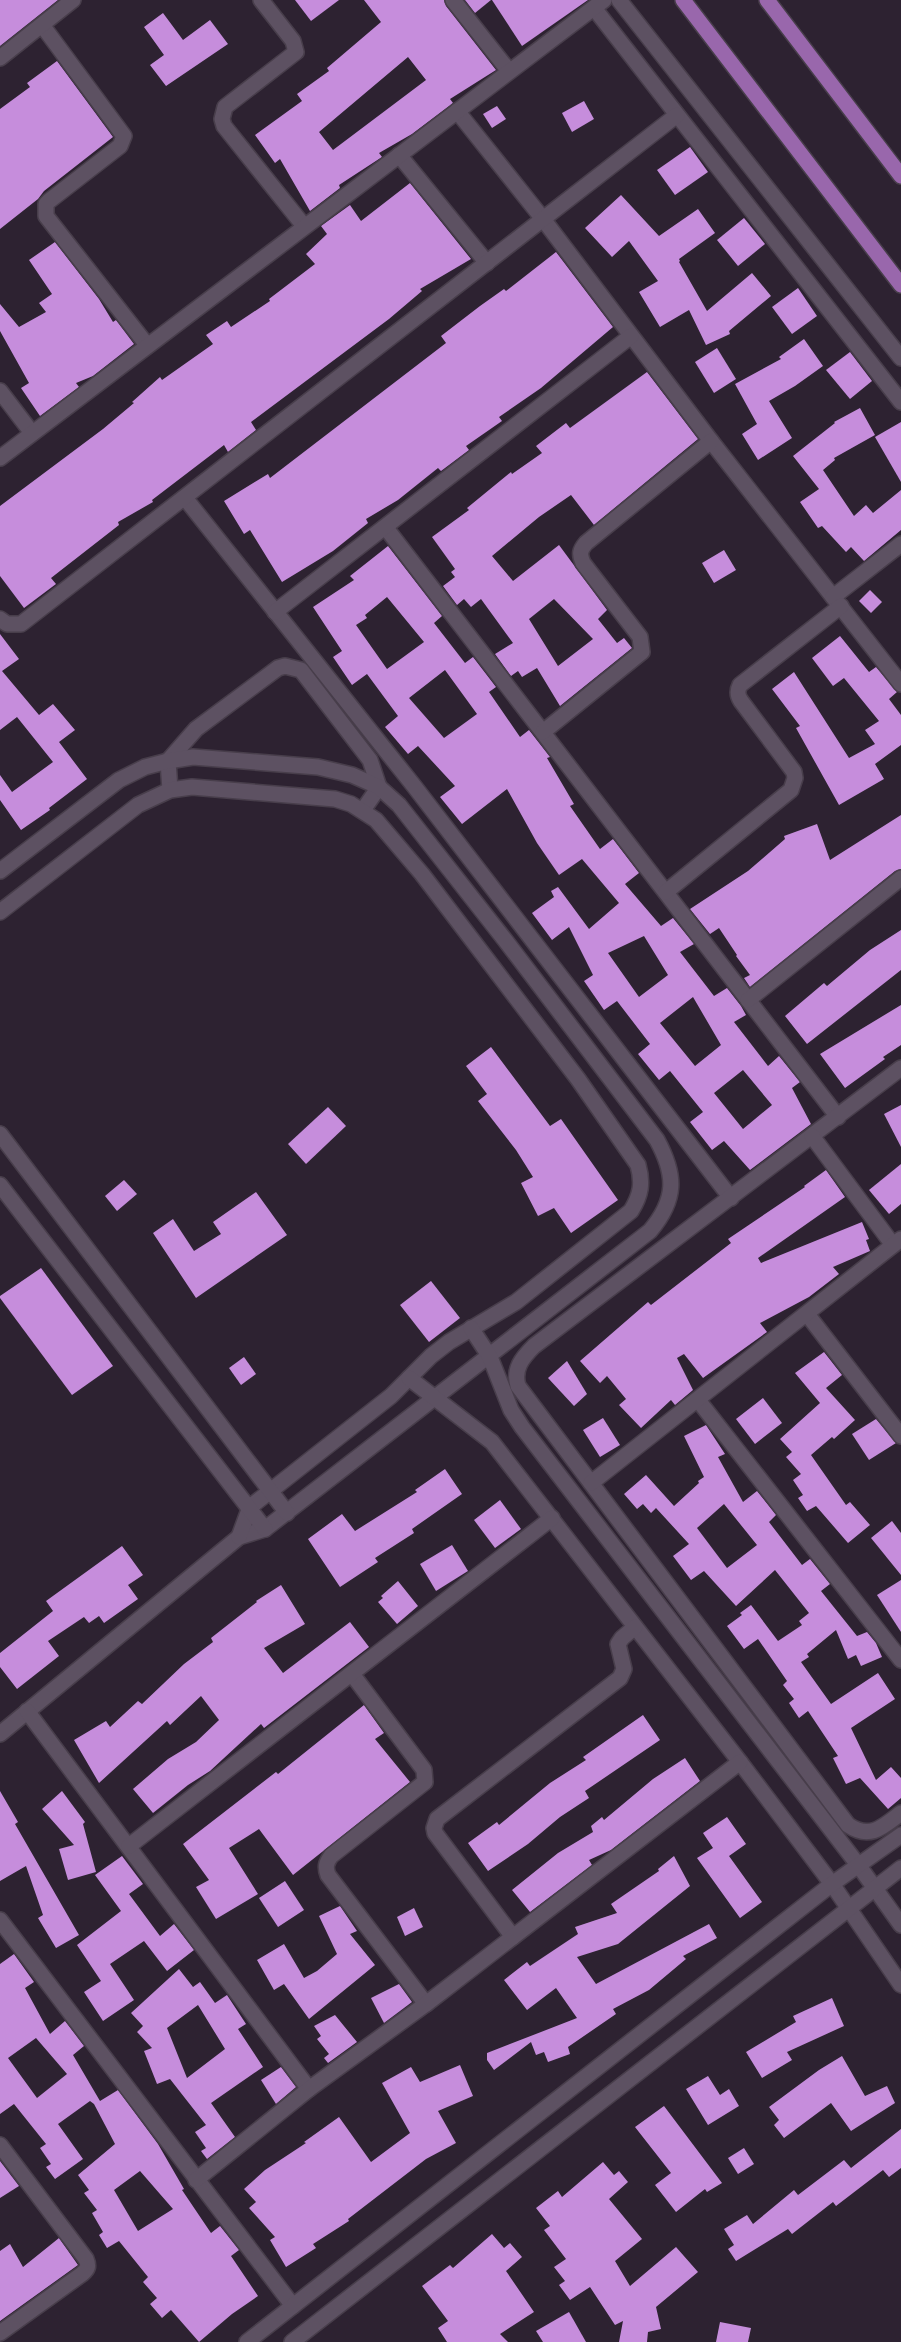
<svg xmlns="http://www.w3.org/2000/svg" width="901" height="2342" font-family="'PT Sans Narrow',sans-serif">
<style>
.building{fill:#c68ddc;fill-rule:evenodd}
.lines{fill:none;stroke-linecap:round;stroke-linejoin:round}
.minor-casing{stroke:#483e4b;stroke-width:18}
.major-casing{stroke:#483e4b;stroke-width:18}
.minor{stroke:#5d5162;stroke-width:15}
.major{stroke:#9967ac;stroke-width:15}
</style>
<rect width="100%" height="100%" fill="#2d2231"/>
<g class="building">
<path d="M0,0h58l-58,46z"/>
<path d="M295,0h44l-28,21z"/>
<path d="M364,0h80l2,6 50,64 -46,29 3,4 -41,31 -33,19 3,4 -43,28 1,3 -30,23 -30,-52 -5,4 -20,-28 47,-34 -5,-7 32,-23 -2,-3 54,-46zM408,57l18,23 -93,70 -14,-18z"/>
<path d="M465,0h26l-16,13z"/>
<path d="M492,0h96l-66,46z"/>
<path d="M163,13l20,27 27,-20 18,24 -62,42 -16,-21 14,-10 -20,-28z"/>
<path d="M57,61l56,76 -69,54 -6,8 -38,30v-120l30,-22 -3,-4z"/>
<path d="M584,101l10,18 -22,13 -10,-19z"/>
<path d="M497,106l9,13 -14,9 -9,-14z"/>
<path d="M690,147l18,25 -33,23 -18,-25z"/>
<path d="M410,183l61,76 -51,30 2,2 -33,28 -138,103 5,8 -28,22 -4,-7 -72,55 1,2 -35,20 1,3 -68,53 5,6 -32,24 -24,-32v-70l103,-77 31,-26 -2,-1 28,-25 2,3 51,-36 -7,-9 21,-14 4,6 39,-26 -1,-2 46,-35 -9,-10 21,-20 -6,-8 29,-21 11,16z"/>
<path d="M621,195l38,41 39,-27 17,24 -36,26 1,2 -1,1 28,49 45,-38 19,23 -42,35 1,3 -24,11 -17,-35 -29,17 -21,-35 19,-11 -29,-40 -17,16 -27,-29z"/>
<path d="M744,218l21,26 -27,22 -21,-26z"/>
<path d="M55,242l44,57 14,23 3,-2 18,24 -41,32 -17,7 3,4 -39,29 -19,-28 8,-5 -29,-52v-27l19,23 27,-15 -7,-9 13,-9 -23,-34z"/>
<path d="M556,252l57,75 -72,61 -42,29 3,4 -36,25 3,4 -28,21 -3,-3 -40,32 -32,19 2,4 -35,28 -51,31 -32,-52 -6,4 -20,-33 44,-27 2,4 176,-135 -5,-7 39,-30 24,-17 2,2z"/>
<path d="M798,288l19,28 -25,18 -20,-27z"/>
<path d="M804,339l19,27 -28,20 -26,15 23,37 -34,22 -16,-26 15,-10 -22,-40 46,-25 -2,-2z"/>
<path d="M717,348l19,31 -22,14 -19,-31z"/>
<path d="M850,352l22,29 -22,18 -24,-29z"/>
<path d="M647,372l51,67 -104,86 -23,-30 -32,22 -47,39 21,25 46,-36 48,65 -9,9 19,24 7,-5 8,10 -72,58 -23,-38 -15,9 -4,-6 -7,5 -16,-22 18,-11 -32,-44 -10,8 -7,-8 -7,6 -14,-19 12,-9 -4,-5 4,-3 -23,-32 37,-27 -2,-2 44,-36 1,2 30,-21 -6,-7 30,-23 4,5zM554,599l39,40 -35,27 -29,-47z"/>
<path d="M860,408l15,27 -41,23 1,2 -12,10 31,46 12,-11 7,8 28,-23v40l-37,31 -13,-14 -5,5 -24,-26 -4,2 -18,-26 19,-13 -26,-33 42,-33 -1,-1z"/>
<path d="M901,422v60l-26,-45z"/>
<path d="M388,546l54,70 -8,7 31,40 8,-6 23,30 -7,5 31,45 9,-7 21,27 -3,1 27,46 -4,2 30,43 13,-10 26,34 -14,11 36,42 12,-8 21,26 -14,8 34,44 13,-8 14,18 5,9 -12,7 34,44 11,-10 21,26 -8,6 19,36 -61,46 -26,-29 -12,9 -22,-28 13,-10 -33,-41 -11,9 -21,-26 12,-10 -33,-43 -13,9 -20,-29 9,-6 -24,-48 -17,13 -20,-27 22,-16 -3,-6 7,-4 31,42 30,-26 -37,-44 -23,16 -22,-32 -30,-54 -45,35 -22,-27 15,-11 -37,-40 -10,8 -23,-27 13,-11 -31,-42 -15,11 -19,-28 9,-6 -29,-44 41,-27 -4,-4zM387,597l37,45 -37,27 -31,-44 11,-7 -2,-3zM445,670l32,44 -33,24 -35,-40zM644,936l24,39 -29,22 -31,-44zM693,997l28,48 -26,21 -35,-43zM743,1070l29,35 -29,24 -29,-36z"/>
<path d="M724,550l12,20 -22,13 -12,-20z"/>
<path d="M870,590l12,12 -11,11 -12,-12z"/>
<path d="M0,634l19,25 -17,12 37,44 14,-11 22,26 -16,12 28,37 -38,29 1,2 -29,20 -21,-30v-25l12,17 41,-30 -36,-45 -17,13z"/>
<path d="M840,636l29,36 7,-5 21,25 -8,7 12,16v30l-26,19 9,15 -45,26 -43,-77 4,-2 -28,-37 22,-17 55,86 26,-14 -10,-14 14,-9 -35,-43 -11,8 -21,-28z"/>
<path d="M901,815v54l-6,2 -145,116 -6,-9 6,-3 -14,-19 1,-1 -18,-27 -9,6 -20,-25 58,-38 37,-32 -1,-3 33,-12 13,36z"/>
<path d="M901,930v40l-94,74 -22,-28 39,-33 3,3 43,-36z"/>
<path d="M901,1005v40l-18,12 2,2 -40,29 -25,-34z"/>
<path d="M491,1047l59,79 11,-7 57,81 -47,33 -17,-25 -16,8 -17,-33 12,-6 -17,-27 -38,-49 9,-7 -21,-28z"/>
<path d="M901,1105v42l-17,-33z"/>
<path d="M328,1107l18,19 -40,38 -18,-20z"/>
<path d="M901,1164v40l-12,10 -20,-24z"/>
<path d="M826,1170l19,27 -87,61 3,5 101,-41 7,17 -3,1 4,11 -37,16 6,7 -30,23 -49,26 7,9 -64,46 -19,-24 -7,4 16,32 -18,15 -4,-5 -30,28 -22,-23 7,-6 -19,-23 -7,7 -20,-22 68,-59 3,3 80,-62 -3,-4 77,-52 -1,-1z"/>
<path d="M124,1180l13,14 -20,17 -12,-15z"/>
<path d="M256,1192l31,43 -91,63 -43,-65 20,-14 21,32 27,-17 -8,-12z"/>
<path d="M41,1268l72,98 -41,29 -72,-97v-2z"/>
<path d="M431,1281l29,37 -31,24 -29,-37z"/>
<path d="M824,1352l18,23 -16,13 29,32 -21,19 -2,-2 -21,18 35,50 4,-3 20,23 -22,18 -32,-37 -9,5 -9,-13 5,-3 -10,-15 8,-6 -15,-17 6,-5 -12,-13 40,-36 -25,-30z"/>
<path d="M244,1357l12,17 -15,11 -12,-17z"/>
<path d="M567,1361l20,33 -13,12 -26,-28z"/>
<path d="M763,1398l19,25 -27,21 -19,-25z"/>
<path d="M603,1418l17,27 -20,12 -17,-27z"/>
<path d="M876,1419l20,24 -27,17 -17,-26z"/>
<path d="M706,1425l19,29 -7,3 25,45 14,-11 19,24 -7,7 33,43 8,-6 20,25 -9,7 36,45 10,-4 9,11 6,14 -21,9 -5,-11 -8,4 -12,-29 -29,24 2,3 -8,5 30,42 47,-31 17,26 -44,29 25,52 15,-13 10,11v20l-13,11 -28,-31 -14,6 -13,-26 5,-2 -30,-45 -9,7 -10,-15 5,-4 -11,-14 4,-4 -29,-42 -14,10 -17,-23 15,-11 -2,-2 11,-8 27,36 24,-16 -3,-4 10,-8 -34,-43 -39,36 -32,-35 -13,9 -18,-24 16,-12 -33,-36 -5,5 -8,-9 -6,5 -13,-15 22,-19 28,31 25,-23 -1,-2 6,-4 -20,-41zM724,1504l33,41 -30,23 -30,-40z"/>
<path d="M445,1469l17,25 -50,35 2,4 -39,25 3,4 -38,25 -32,-48 34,-25 13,17 62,-39 -2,-2z"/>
<path d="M500,1500l21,29 -26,19 -21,-28z"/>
<path d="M892,1521l9,12v42l-30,-37z"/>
<path d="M452,1545l16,26 -32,20 -16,-27z"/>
<path d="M122,1546l21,29 -15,10 10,14 -34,24 -5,-7 -10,7 -5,-6 -36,24 11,15 -42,33 -17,-22v-14l53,-42 -7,-10z"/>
<path d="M901,1580v52l-24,-37z"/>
<path d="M398,1581l20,25 -21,18 -19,-22 5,-4 -2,-2z"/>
<path d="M281,1585l24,39 -41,24 19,25 67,-51 19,25 -105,81 -3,-4 -51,47 -22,14 -35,28 -20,-24 35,-30 28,-17 23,-22 -18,-24 -31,29 -3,-4 -68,62 -25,-43 32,-19 4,6 28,-26 4,3 42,-40 29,-22 -2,-4 46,-36 -1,-1z"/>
<path d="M364,1705l20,28 -9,6 35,43 -117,93 -34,-46 -30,19 29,46 -42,25 -20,-32 13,-7 -26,-36 93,-72 2,2z"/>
<path d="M643,1715l17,25 -75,51 4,7 -29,19 -32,27 -40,27 -20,-28 29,-21 2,3 51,-42 36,-23 -3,-3z"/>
<path d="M685,1758l15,23 -89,69 -22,10 3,5 -62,47 -18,-22 46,-37 35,-21 -2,-6 11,-9 2,3 49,-41z"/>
<path d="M0,1791l18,31 -3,2 64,111 -23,13 -18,-30 5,-3 -17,-49 -26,15z"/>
<path d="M62,1791l23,31 -2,2 13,48 -28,8 -9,-31 15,-4 -32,-36z"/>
<path d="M727,1817l19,27 -17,12 33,46 -22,16 -43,-60 16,-10 -10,-15z"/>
<path d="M122,1856l21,28 -14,10 31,42 14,-12 20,26 -27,21 -23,-30 -34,23 24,36 -31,21 -19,-29 17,-11 -24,-36 44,-34 -26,-36z"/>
<path d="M674,1856l16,30 -72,58 -41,13 19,27 113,-60 8,14 -34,18 3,3 -37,31 -36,19 3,5 -48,33 2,7 -22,8 -4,-10 -8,3 -5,-13 -37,28 -7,-10v-7l90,-35 -21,-30 -29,22 -23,-30 23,-18 3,4 48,-32 -3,-7 42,-14 -6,-9 48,-33 -1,-2z"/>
<path d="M285,1881l19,29 -26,17 -19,-29z"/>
<path d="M340,1906l17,25 -7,3 25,31 -66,54 -25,-35 -10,6 -17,-30 27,-16 20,34 13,-7 20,-17 -18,-38z"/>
<path d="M414,1908l9,19 -18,9 -8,-19z"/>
<path d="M14,1954l20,28 -9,6 25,46 15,-13 19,25 -11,9 27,46 18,-11 40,54 26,45 -2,1 29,43 9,-7 19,24 -8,6 27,40 -26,18 -33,28 -28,-32 -9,8 -12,-14 7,-6 -14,-16 5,-5 -29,-36 -12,7 -8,-13 4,-3 -11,-19 5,-3 -13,-17 5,-3 -11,-15 37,-31 -21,-40 -4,-3 -32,23 25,35 -28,20 -9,-12 5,-3 -11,-16 6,-4 -32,-40 -14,10v-150zM36,2038l31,36 -30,24 -29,-40zM140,2171l33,38 -35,22 -24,-41z"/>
<path d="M179,1969l14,18 7,-5 15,21 12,-8 19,29 -8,5 25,38 -52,36 24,34 -28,22 -6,-8 5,-3 -11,-16 11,-7 -36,-46 -13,5 -13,-33 8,-3 -15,-16 6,-6 -12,-13zM198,2005l27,44 -38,29 -20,-50z"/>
<path d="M399,1984l13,18 -28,21 -13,-25z"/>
<path d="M832,1998l12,28 -57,26 5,8 -30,18 -16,-26 50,-30 -3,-6z"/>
<path d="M335,2015l22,27 -29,21 -4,-5 5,-4 -12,-15 4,-3 -7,-10z"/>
<path d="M842,2056l23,40 22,-10 8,17 -44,28 -20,-28 -47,35 -10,-13 5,-5 -10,-13 50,-37z"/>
<path d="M460,2065l13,31 -35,15 18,32 -30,16 -78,60 1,2 -36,23 3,4 -30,19 -16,-27 5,-3 -26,-29 7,-6 -12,-13 21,-19 41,-27 -2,-1 35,-25 32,45 39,-29 -28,-50 29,-16 9,15z"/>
<path d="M281,2067l15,20 -20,17 -15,-24z"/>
<path d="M708,2076l12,19 9,-6 10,17 -31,19 -22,-36z"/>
<path d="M664,2106l58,77 -15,9 -2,-3 -29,23 -21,-27 16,-12 -36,-46z"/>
<path d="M901,2129v39l-12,9 -6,-7 -47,36 -3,-4 -41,32 -4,-5 -52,32 -8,-12 6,-4 -10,-16 23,-14 6,9 41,-34 4,5 46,-35 7,8z"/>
<path d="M744,2148l10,16 -16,10 -10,-16z"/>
<path d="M0,2161l19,25 -19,12z"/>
<path d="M603,2162l11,13 5,-4 9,11 -19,17 33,40 -27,22 15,25 46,-39 22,25 -42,35 5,22 -13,3 -1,10h-28l4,-21 -8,4 -25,-38 -20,13 -11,-15 6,-4 -11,-14 12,-8 -22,-29 6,-4 -14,-18 22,-17 4,6z"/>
<path d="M492,2234l12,14 6,-5 12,14 -16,14 28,41 -34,22 8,8h-61l-9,-14 10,-7 -26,-35 28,-21 3,3z"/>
<path d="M59,2238l19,27 -78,56v-70l10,-7 13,23z"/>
<path d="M569,2312l17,30h-43l-7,-11z"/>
<path d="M720,2322l31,6 -3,14h-32z"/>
</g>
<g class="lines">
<g class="minor-casing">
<g id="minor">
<path d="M261,0l32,41 3,11 -71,55 -3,12 2,7 80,100"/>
<path d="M453,0l56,71"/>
<path d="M619,0l282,358"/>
<path d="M594,8l307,394"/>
<path d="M42,25l82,111 -4,10 -71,55 -3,3v12l101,129"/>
<path d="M0,58l73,-58"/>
<path d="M457,111l86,108 168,222 190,243"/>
<path d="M399,155l88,108"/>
<path d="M0,391l32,42"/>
<path d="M0,458l604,-458"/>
<path d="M185,498l229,288 317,412"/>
<path d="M386,528l452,589"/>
<path d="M833,597l68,-53"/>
<path d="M275,612l356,-276"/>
<path d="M0,619l7,5h14l656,-509"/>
<path d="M543,732l99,-80 -2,-15 -57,-74c-4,-9 -3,-13 3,-20l125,-102"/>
<path d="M170,790l-2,-29 28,-32 82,-61 7,-2 16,4 69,90 9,27"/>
<path d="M363,810l16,-23"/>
<path d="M0,871l119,-91 26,-13 23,-6 25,-4 125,10 34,8 27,12 20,18 106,135 152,200c19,35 20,59 -7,91l-385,298 -26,8 -239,197"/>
<path d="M666,892l125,-102 4,-12 -1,-6 -53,-71c-4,-6 -4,-10 -1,-16l101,-79"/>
<path d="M0,912l138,-107 32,-15 22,-3 143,12 16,5 25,16 46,54 156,205 60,86c5,18 3,30 -7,46l-115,91 -67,40 -18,14 -40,40 -141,111 -11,30"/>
<path d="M748,1000l153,-122"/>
<path d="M901,1068l-367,278c-12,12 -21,23 -16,40l330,439c22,15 35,2 53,-12"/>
<path d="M0,1134l287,379"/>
<path d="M812,1136l81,109"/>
<path d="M0,1185l265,344"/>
<path d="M807,1314l94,122"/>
<path d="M471,1328l19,29 21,53 11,17 337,439 42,59"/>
<path d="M409,1378l83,64 248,320 92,122 69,101"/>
<path d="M698,1400l203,260"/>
<path d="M591,1483l310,-244"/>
<path d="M352,1674l72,96 1,12 -94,74c-5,7 -6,11 -3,19l98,129"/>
<path d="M27,1711l282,378"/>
<path d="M129,1846l423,-328"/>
<path d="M0,1920l293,386"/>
<path d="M513,1937l-78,-104 -1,-5 3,-9 183,-141 4,-9 -6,-25 4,-6 13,-11"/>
<path d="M0,2145l86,114c3,7 2,10 -4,15l-82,59"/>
<path d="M196,2180l113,-91 117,-85 314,-242"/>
<path d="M247,2342l585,-458 69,-49"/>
<path d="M292,2342l609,-474"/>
</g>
</g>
<g class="major-casing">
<g id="major">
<path d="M683,0l218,285"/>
<path d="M767,0l134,176"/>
</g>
</g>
<use href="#minor" class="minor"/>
<use href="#major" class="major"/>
</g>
</svg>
